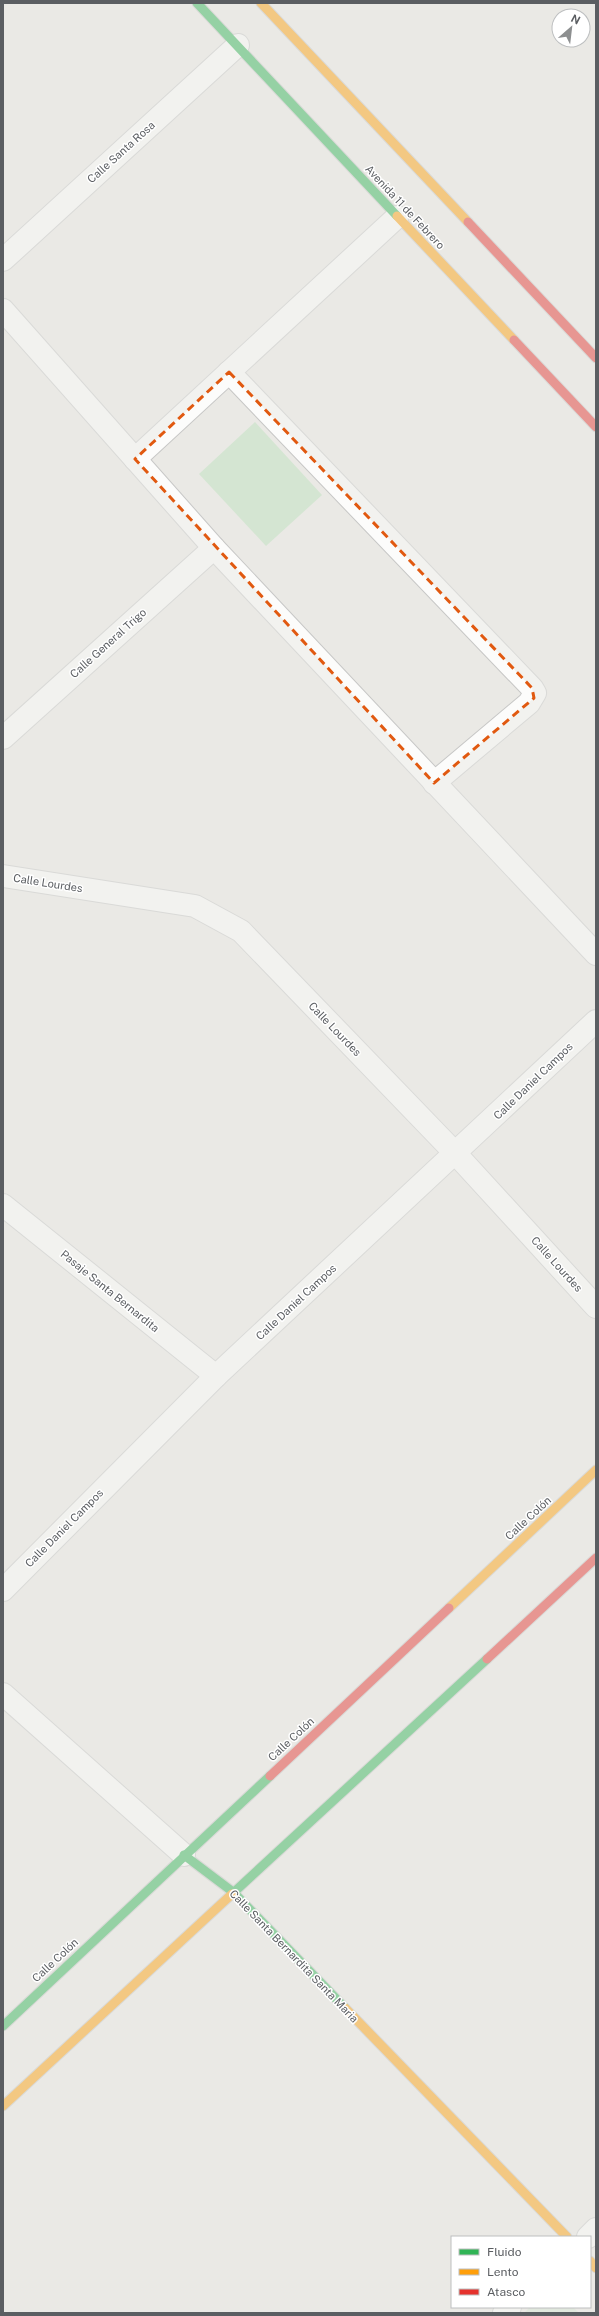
<svg xmlns="http://www.w3.org/2000/svg" width="599" height="2316" font-family="'Public Sans',sans-serif">
<style>
.green{fill:#d4e5d2}
.lines{fill:none;stroke-linecap:round;stroke-linejoin:round}
.street-casing{stroke:#c7c7c6;stroke-width:24}
.fast-casing{stroke:#c7c7c6;stroke-width:11}
.slow-casing{stroke:#c7c7c6;stroke-width:11}
.jam-casing{stroke:#c7c7c6;stroke-width:11}
.street{stroke:#fcfcfb;stroke-width:22}
.fast{stroke:#30b455;stroke-width:9}
.slow{stroke:#ff9f0a;stroke-width:9}
.jam{stroke:#e5322d;stroke-width:9}
.marked{fill:none;stroke:#e15910;stroke-width:3;stroke-dasharray:8 5;stroke-linejoin:round}
.labels{text-anchor:middle;stroke-width:3;stroke-linejoin:round;paint-order:stroke}
.street-label{font-size:11px;fill:#5b5e62;stroke:#fff}
</style>
<rect width="100%" height="100%" fill="#eae9e5"/>
<g class="green">
<path d="M255,422l67,73 -56,51 -67,-72z"/>
<path d="M530,2307h43l6,6h-55z"/>
</g>
<g class="lines">
<g class="street-casing">
<g id="street">
<path d="M3,260l235,-215"/>
<path d="M3,310l211,238 382,406"/>
<path d="M229,372l303,316 3,5 -6,10 -95,80"/>
<path d="M135,459l262,-242"/>
<path d="M3,738l211,-190"/>
<path d="M3,876l192,30 46,25 215,223 140,153"/>
<path d="M3,1205l213,171"/>
<path d="M3,1590l213,-214 380,-355"/>
<path d="M3,1694l181,161"/>
<path d="M588,2237l8,-8"/>
<path d="M504,2313l6,-6"/>
</g>
</g>
<g class="fast-casing">
<g id="fast">
<path d="M197,3l200,213"/>
<path d="M184,1855l49,37 112,116"/>
<path d="M232,1894l255,-235"/>
<path d="M3,2026l267,-250"/>
</g>
</g>
<g class="slow-casing">
<g id="slow">
<path d="M261,3l207,219"/>
<path d="M397,216l117,124"/>
<path d="M449,1608l147,-138"/>
<path d="M345,2008l222,229"/>
<path d="M3,2106l229,-212"/>
<path d="M590,2261l6,7"/>
</g>
</g>
<g class="jam-casing">
<g id="jam">
<path d="M468,222l128,136"/>
<path d="M514,340l82,87"/>
<path d="M487,1659l109,-101"/>
<path d="M270,1776l179,-168"/>
</g>
</g>
<use href="#street" class="street"/>
<use href="#fast" class="fast"/>
<use href="#slow" class="slow"/>
<use href="#jam" class="jam"/>
</g>
<path d="M0 0H599V2316H0ZM229,372l303,316 2,10 -100,85 -299,-324z" fill="#eae9e5" fill-opacity=".55" fill-rule="evenodd"/>
<path class="marked" d="M229,372l303,316 2,10 -100,85 -299,-324z"/>
<g class="labels">
<g class="street-label">
<text transform="translate(121 152) rotate(-42)" y="4">Calle Santa Rosa</text>
<text transform="translate(405 207) rotate(47)" y="4">Avenida 11 de Febrero</text>
<text transform="translate(108 643) rotate(-42)" y="4">Calle General Trigo</text>
<text transform="translate(48 883) rotate(9)" y="4">Calle Lourdes</text>
<text transform="translate(335 1029) rotate(46)" y="4">Calle Lourdes</text>
<text transform="translate(533 1081) rotate(-44)" y="4">Calle Daniel Campos</text>
<text transform="translate(557 1264) rotate(48)" y="4">Calle Lourdes</text>
<text transform="translate(110 1291) rotate(39)" y="4">Pasaje Santa Bernardita</text>
<text transform="translate(296 1302) rotate(-43)" y="4">Calle Daniel Campos</text>
<text transform="translate(528 1518) rotate(-43)" y="4">Calle Colón</text>
<text transform="translate(64 1528) rotate(-45)" y="4">Calle Daniel Campos</text>
<text transform="translate(291 1739) rotate(-43)" y="4">Calle Colón</text>
<text transform="translate(294 1956) rotate(46)" y="4">Calle Santa Bernardita Santa Maria</text>
<text transform="translate(55 1960) rotate(-43)" y="4">Calle Colón</text>
</g>
</g>
<rect width="599" height="2316" fill="none" stroke="#5b5e62" stroke-width="8"/>
<rect x="451" y="2236" width="140" height="72" fill="#ffffff" stroke="#bdbfc0"/>
<rect x="459" y="2249" width="20" height="6" fill="#30b455" stroke="#bdbfc0"/>
<text x="487" y="2256" font-size="12" fill="#5b5e62">Fluido</text>
<rect x="459" y="2269" width="20" height="6" fill="#ff9f0a" stroke="#bdbfc0"/>
<text x="487" y="2276" font-size="12" fill="#5b5e62">Lento</text>
<rect x="459" y="2289" width="20" height="6" fill="#e5322d" stroke="#bdbfc0"/>
<text x="487" y="2296" font-size="12" fill="#5b5e62">Atasco</text>
<g transform="translate(571 28) rotate(28)"><circle r="19" fill="#ffffff" stroke="#bdbfc0"/>
<path d="M0-3L7 15L0 10L-7 15Z" fill="#8d8f90"/>
<text y="-6" font-size="11" font-weight="bold" text-anchor="middle" fill="#5b5e62">N</text>
</g>
</svg>
